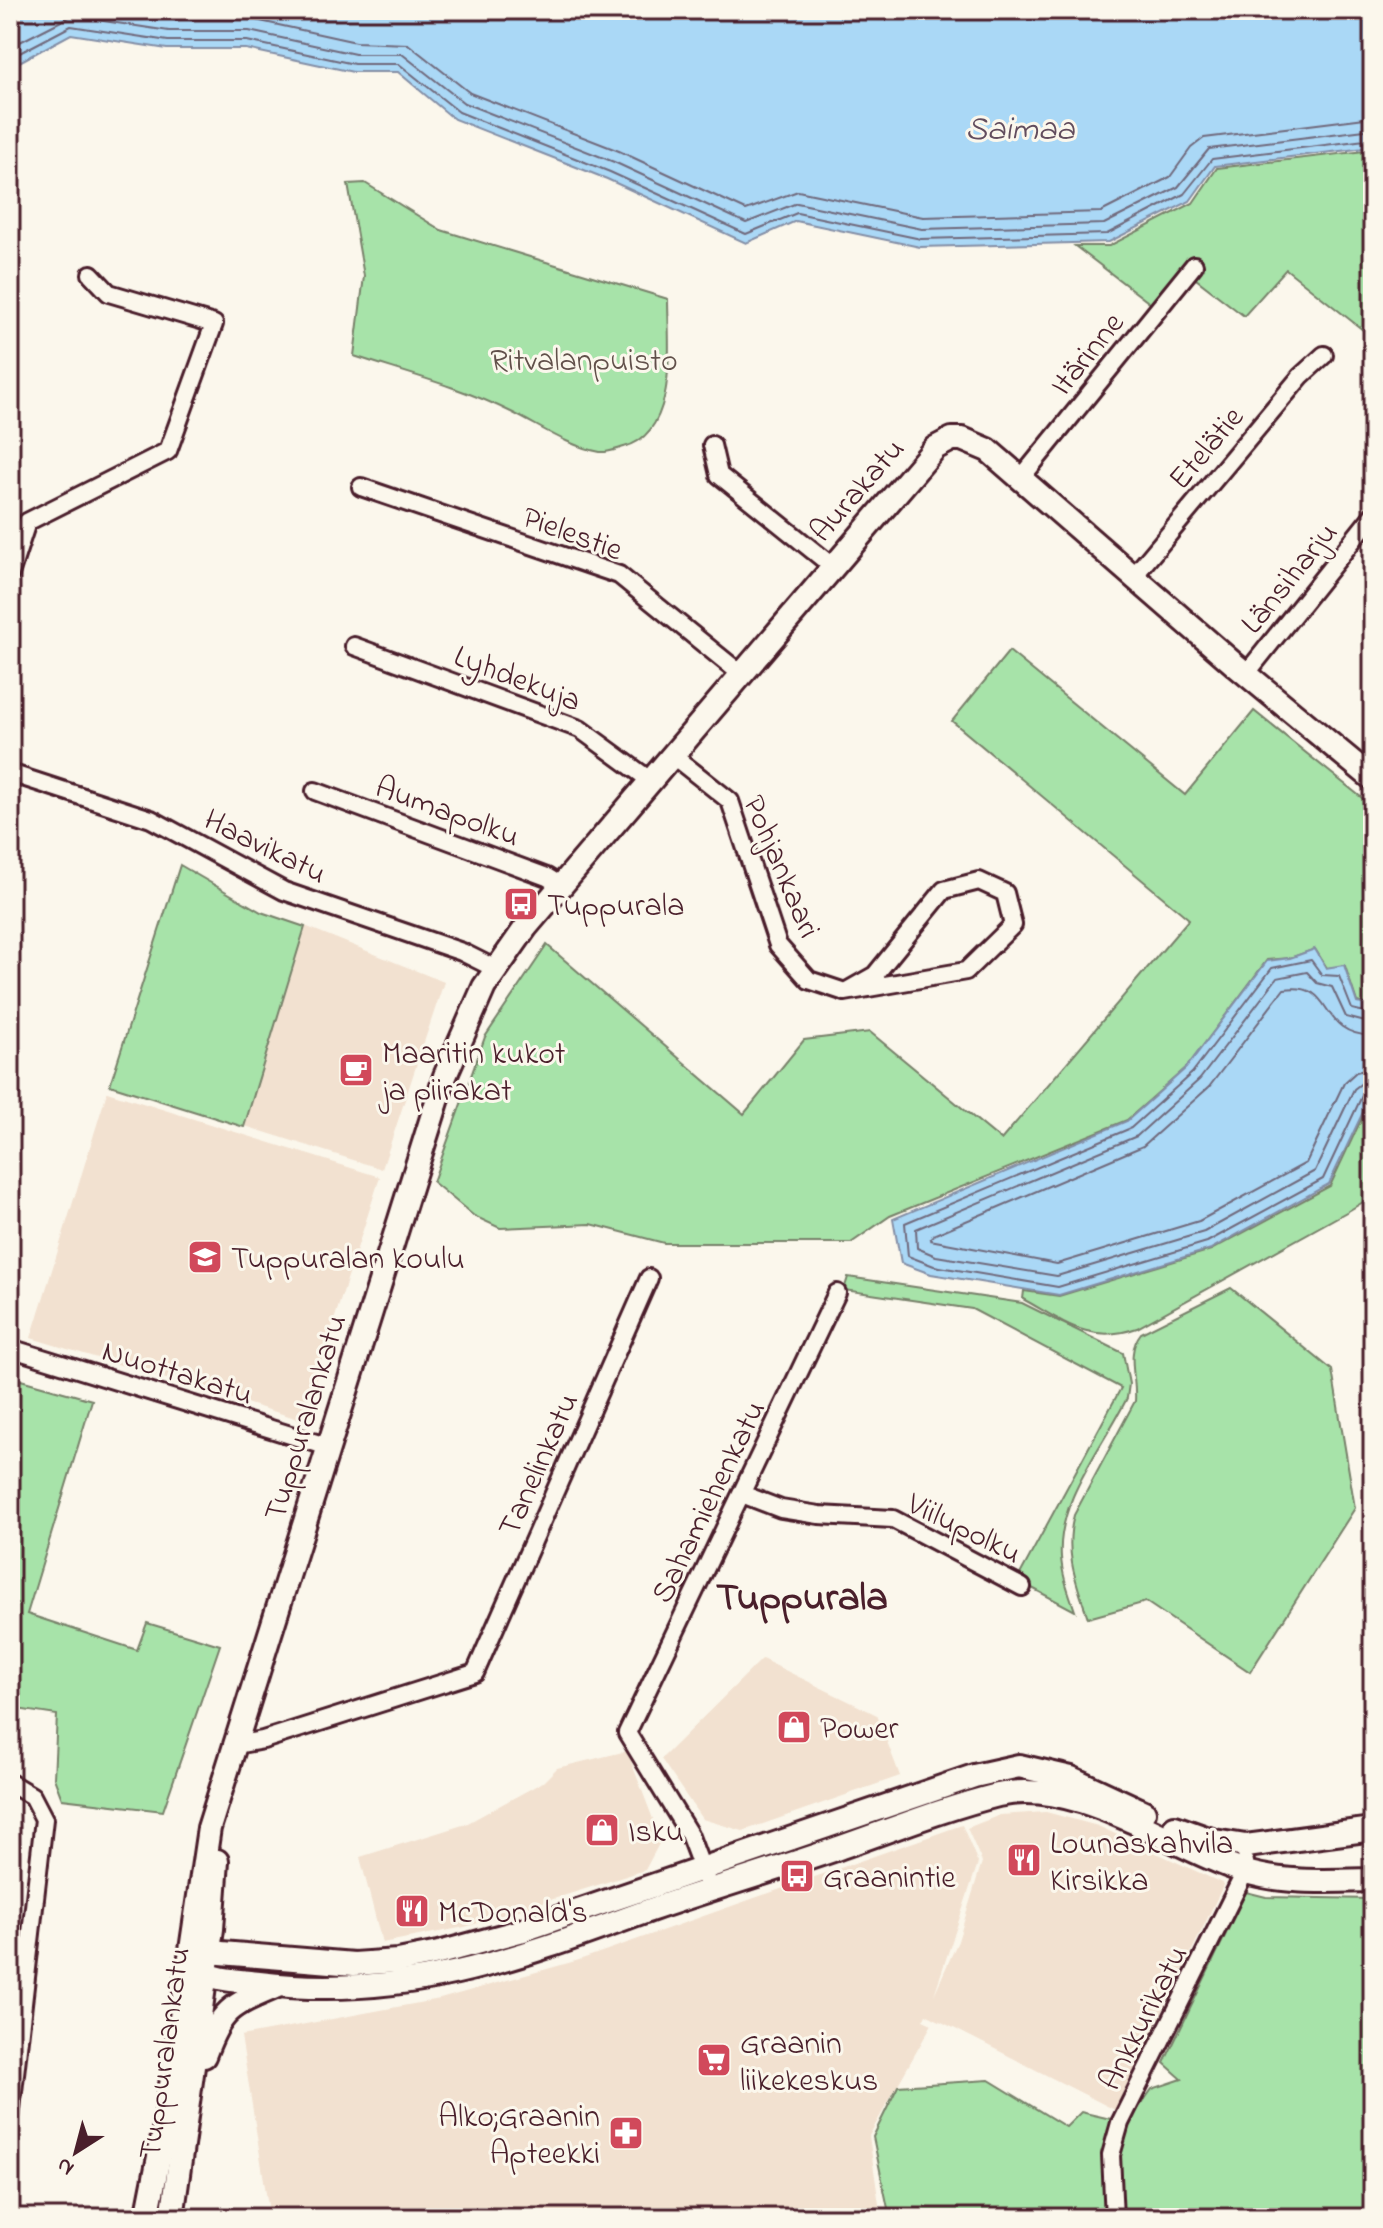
<svg xmlns="http://www.w3.org/2000/svg" width="1383" height="2228" font-family="'Indie Flower',sans-serif">
<style>
.built{fill:#f2e1d0}
.green{fill:#a7e3a9;stroke:#78816a;stroke-width:2}
.water{fill:#aad8f6;stroke:#848ea5;stroke-width:2}
.lines{fill:none;stroke-linecap:round;stroke-linejoin:round}
.shore{stroke:#70697c;stroke-width:2}
.street-casing{stroke:#4a1f2b;stroke-width:22}
.secondary-casing{stroke:#4a1f2b;stroke-width:28}
.street{stroke:#fbf7ec;stroke-width:16}
.secondary{stroke:#fbf7ec;stroke-width:22}
.labels{text-anchor:middle;stroke-width:6;stroke-linejoin:round;paint-order:stroke}
.street-label{font-size:32px;fill:#4a1f2b;stroke:#fbf7ec}
.park-label{font-size:32px;fill:#61504a;stroke:#fbf7ec}
.poi-label{font-size:32px;fill:#4a1f2b;stroke:#fbf7ec;text-anchor:start}
.water-label{font-size:34px;font-style:italic;fill:#624d5e;stroke:#fbf7ec}
.district-label{font-size:40px;font-weight:bold;fill:#4a1f2b;stroke:#fbf7ec}
</style>
<rect width="100%" height="100%" fill="#fbf7ec"/>
<filter id="ink" filterUnits="userSpaceOnUse"><feTurbulence type="fractalNoise" baseFrequency=".0125" numOctaves="2"/><feDisplacementMap in="SourceGraphic" scale="16" xChannelSelector="R" yChannelSelector="G"/><feConvolveMatrix kernelMatrix="1 2 1 2 8 2 1 2 1" color-interpolation-filters="sRGB"/></filter>
<g filter="url(#ink)">
<g class="built">
<path d="M305,926l139,56 -62,187 -137,-43z"/>
<path d="M107,1092l273,85 -78,243 -271,-82z"/>
<path d="M762,1659l115,56 23,61 -157,55 -41,-12 -41,-60z"/>
<path d="M627,1751l34,89 -16,30 -180,57 -83,16 -22,-86 106,-33 77,-42 14,-14z"/>
<path d="M1046,1812l52,14 126,58 -109,226 -189,-96 -3,6 9,4 -63,112 12,82h-611l-29,-182 199,-37 139,-39 383,-135 16,38 -44,132 24,-54 24,-79 -15,-34 33,-13z"/>
</g>
<g class="green">
<path d="M1373,150v188l-87,-69 -42,47 -52,-40 -28,38 -89,-68h34l84,-43 24,-35z"/>
<path d="M365,183l76,47 227,69c0,43 11,134 -44,148 -7,2 -17,6 -24,5 -33,-6 -60,-26 -89,-40 -50,-25 -105,-39 -157,-56l10,-80 -16,-92z"/>
<path d="M1009,651l176,144 69,-84 113,91 6,8v196l-16,-4 -12,-36 -18,2 -12,-19 -25,9 -23,2 -80,107 -60,53 -237,96 -39,27h-187l-73,-19 -91,4 -26,-12 -41,-34 52,-145 62,-92 197,169 60,-74 66,-8 131,108 188,-221 -237,-198z"/>
<path d="M180,865l81,47 44,15 -61,200 -134,-42z"/>
<path d="M1373,1094v102l-23,14 -213,118c-47,17 -74,-7 -114,-29l1,-8 35,5 152,-46 119,-64z"/>
<path d="M848,1277l174,26 101,50 6,31 -2,14c-24,49 -70,102 -66,159 1,18 8,36 14,54l-58,-31 104,-192 -149,-79 -128,-19z"/>
<path d="M1231,1288l101,82 23,138 -105,164 -104,-70 -58,16c-12,-36 -24,-65 -14,-103l61,-114c2,-24 -10,-48 6,-68z"/>
<path d="M10,1377l82,23 -65,214 110,36 10,-27 73,22 -57,166 -101,-12 -8,-21 3,-63 -47,-7z"/>
<path d="M1246,1892l20,5 107,2v319h-483l-17,-81 25,-51 91,-6 77,47 15,-15 47,11 24,-34 30,-10 -18,-16z"/>
</g>
<g class="water">
<path d="M10,10h1363v137l-158,19 -25,35 -81,41 -189,5 -124,-26 -50,22 -139,-64 -153,-60 -56,-47h-45l-107,-23h-79l-96,-15 -61,33z"/>
<path d="M1315,949l11,19 18,-3 13,38 16,3v85l-44,93 -118,65 -152,46 -128,-21 -30,-11 -8,-44 234,-98 59,-53 81,-107 23,-3z"/>
</g>
<g class="lines">
<g class="shore">
<path d="M114,10l56,9h81l105,23 52,2 62,49 149,58 127,59 52,-19 125,26 178,-5 69,-35 21,-29 13,-10 169,-21"/>
<path d="M10,47l61,-31 98,15h80l106,23h47l62,49 150,59 132,61 51,-20 125,26 182,-5 74,-37 31,-38 164,-20"/>
<path d="M10,58l61,-32 97,15h79l107,23h45l60,48 151,60 136,62 51,-21 124,26 186,-5 77,-40 28,-35 161,-20"/>
<path d="M1373,1014l-21,-5 -13,-33 -17,-1 -11,-15 -39,8 -80,105 -61,55 -226,95 3,33 26,10 124,21 149,-45 116,-63 39,-83 11,-6"/>
<path d="M1373,1024l-27,-7 -14,-30 -15,-4 -10,-11 -30,6 -77,101 -63,57 -221,93 1,19 19,8 121,20 147,-44 111,-61 39,-82 9,-7 10,-2"/>
<path d="M1373,1036c-59,-2 -35,-55 -89,-47l-75,98 -66,59 -210,89 -3,5 127,24 142,-43 107,-58 38,-80 12,-11 17,-4"/>
</g>
<g class="street-casing">
<g id="street">
<path d="M712,445l7,30 113,91"/>
<path d="M1022,477l172,-212"/>
<path d="M361,487l258,88 122,99"/>
<path d="M10,574l17,-52 141,-71 46,-127 -105,-31 -18,-19"/>
<path d="M1133,577l168,-201 23,-21"/>
<path d="M354,646l226,83 71,52"/>
<path d="M1246,674l127,-159"/>
<path d="M672,755l58,46 48,144 31,35 36,12 121,-21 47,-46 -8,-32 -26,-12 -35,9 -69,85 -30,17"/>
<path d="M10,773l141,46 133,72 178,61 34,17"/>
<path d="M315,791l232,86 13,8"/>
<path d="M10,1348l319,99"/>
<path d="M742,1494l39,15 38,6 74,4 129,68"/>
<path d="M235,1745l28,-5 212,-67 174,-395"/>
<path d="M10,1783l22,13 12,23 -34,299"/>
<path d="M706,1879l-17,-45 -62,-101 210,-440"/>
<path d="M1114,2218l-3,-63 9,-32 120,-241 5,-20"/>
</g>
</g>
<g class="secondary-casing">
<g id="secondary">
<path d="M1175,1827l39,14 32,5 127,-17"/>
<path d="M190,1962c18,19 43,18 69,21 146,18 257,-24 391,-73 61,-21 122,-39 183,-60 55,-19 109,-41 165,-55 80,-19 172,53 245,76 40,13 89,10 130,9"/>
<path d="M190,1962l19,-10 145,12 44,-3 41,-8 81,-22 454,-155 45,-10 52,12 73,34"/>
<path d="M204,2056c18,-47 26,-50 71,-69"/>
<path d="M147,2218l18,-92 44,-298 236,-752 39,-89 42,-60 409,-479 17,-9h10l26,11 246,214 139,115"/>
<path d="M172,2218l40,-289 5,-68"/>
</g>
</g>
<use href="#street" class="street"/>
<use href="#secondary" class="secondary"/>
</g>
</g>
<defs>
<g id="bus-square" transform="scale(1.8)"><rect x="-9" y="-9" width="18" height="18" rx="4" fill="#d1495b" stroke="#fbf7ec"/><path d="M-5-6H5V4H4V6H2V4H-2V6H-4V4H-5ZM-3.5-4V0h7V-4ZM-3.5 1.2v1.5H-2V1.2ZM2 1.2v1.5H3.5V1.2Z" fill="#fff"/></g>
<g id="cafe-square" transform="scale(1.8)"><rect x="-9" y="-9" width="18" height="18" rx="4" fill="#d1495b" stroke="#fbf7ec"/><path d="M-5.5-4.5H6V0H3Q3 3.5 0 3.5H-2.5Q-5.5 3.5-5.5 0ZM3-3.2v2h1.7v-2ZM-6 4.5H4V6H-6Z" fill="#fff"/></g>
<g id="school-square" transform="scale(1.8)"><rect x="-9" y="-9" width="18" height="18" rx="4" fill="#d1495b" stroke="#fbf7ec"/><path d="M0-5L7-2L0 1L-7-2ZM-4 1L0 2.5L4 1V4Q0 6-4 4Z" fill="#fff"/></g>
<g id="shop-square" transform="scale(1.8)"><rect x="-9" y="-9" width="18" height="18" rx="4" fill="#d1495b" stroke="#fbf7ec"/><path d="M-5-2.5h2.3a2.7 3.5 0 0 1 5.4 0H5L5.5 6h-11ZM-1.5-2.5h3a1.5 2.3 0 0 0-3 0Z" fill="#fff"/></g>
<g id="restaurant-square" transform="scale(1.8)"><rect x="-9" y="-9" width="18" height="18" rx="4" fill="#d1495b" stroke="#fbf7ec"/><path d="M-5-6h1v4h1v-4h1v4h1v-4h1v5L-1.5 .5V6h-2V.5L-5-1ZM5-6V6H3V1.5H1.5Q1.5-4 5-6Z" fill="#fff"/></g>
<g id="supermarket-square" transform="scale(1.8)"><rect x="-9" y="-9" width="18" height="18" rx="4" fill="#d1495b" stroke="#fbf7ec"/><path d="M-6-5.5h2.5l.6 2H6L4.5 2H-2.5L-4.4-4H-6ZM-1.5 3.2a1.3 1.3 0 1 0 .1 0ZM3 3.2a1.3 1.3 0 1 0 .1 0Z" fill="#fff"/></g>
<g id="pharmacy-square" transform="scale(1.8)"><rect x="-9" y="-9" width="18" height="18" rx="4" fill="#d1495b" stroke="#fbf7ec"/><path d="M-2-6h4v4h4v4h-4v4h-4v-4h-4v-4h4Z" fill="#fff"/></g>
</defs>
<g fill-rule="evenodd">
<use href="#bus-square" x="521" y="904"/>
<use href="#cafe-square" x="356" y="1070"/>
<use href="#school-square" x="205" y="1257"/>
<use href="#shop-square" x="794" y="1727"/>
<use href="#shop-square" x="602" y="1830"/>
<use href="#restaurant-square" x="1024" y="1860"/>
<use href="#bus-square" x="797" y="1876"/>
<use href="#restaurant-square" x="412" y="1911"/>
<use href="#supermarket-square" x="714" y="2060"/>
<use href="#pharmacy-square" x="626" y="2133"/>
</g>
<g class="labels">
<g class="street-label">
<text transform="translate(1086 353) rotate(-51)" y="11">Itärinne</text>
<text transform="translate(1205 447) rotate(-50)" y="11">Etelätie</text>
<text transform="translate(856 489) rotate(-49)" y="11">Aurakatu</text>
<text transform="translate(573 532) rotate(20)" y="11">Pielestie</text>
<text transform="translate(1288 577) rotate(-51)" y="11">Länsiharju</text>
<text transform="translate(518 677) rotate(21)" y="11">Lyhdekuja</text>
<text transform="translate(448 810) rotate(20)" y="11">Aumapolku</text>
<text transform="translate(266 845) rotate(26)" y="11">Haavikatu</text>
<text transform="translate(783 866) rotate(67)" y="11">Pohjankaari</text>
<text transform="translate(178 1371) rotate(17)" y="11">Nuottakatu</text>
<text transform="translate(304 1417) rotate(-73)" y="11">Tuppuralankatu</text>
<text transform="translate(537 1464) rotate(-66)" y="11">Tanelinkatu</text>
<text transform="translate(707 1501) rotate(-64)" y="11">Sahamiehenkatu</text>
<text transform="translate(965 1527) rotate(26)" y="11">Viilupolku</text>
<text transform="translate(1142 2017) rotate(-63)" y="11">Ankkurikatu</text>
<text transform="translate(163 2053) rotate(-82)" y="11">Tuppuralankatu</text>
</g>
<g class="park-label">
<text x="584" y="370">Ritvalanpuisto</text>
</g>
<g class="poi-label">
<text x="547" y="915">Tuppurala</text>
<text x="382" y="1063">Maaritin kukot<tspan x="382" dy="37">ja piirakat</tspan></text>
<text x="231" y="1268">Tuppuralan koulu</text>
<text x="820" y="1738">Power</text>
<text x="628" y="1841">Isku</text>
<text x="1050" y="1853">Lounaskahvila<tspan x="1050" dy="37">Kirsikka</tspan></text>
<text x="823" y="1887">Graanintie</text>
<text x="438" y="1922">McDonald's</text>
<text x="740" y="2053">Graanin<tspan x="740" dy="37">liikekeskus</tspan></text>
<text x="600" y="2126" text-anchor="end">Alko;Graanin<tspan x="600" dy="37">Apteekki</tspan></text>
</g>
<g class="water-label">
<text x="1020" y="139">Saimaa</text>
</g>
<g class="district-label">
<text x="802" y="1609">Tuppurala</text>
</g>
</g>
<rect width="1383" height="2228" fill="none" stroke="#fbf7ec" stroke-width="40"/>
<rect x="20" y="20" width="1343" height="2188" fill="none" stroke="#4a1f2b" stroke-width="3" filter="url(#ink)"/>
<g transform="translate(76 2152) rotate(216)" stroke="#fbf7ec" stroke-width="6" paint-order="stroke">
<path d="M0-6L14 30L0 20L-14 30Z" fill="#4a1f2b"/>
<text y="-12" font-size="22" font-weight="bold" text-anchor="middle" fill="#4a1f2b">N</text>
</g>
</svg>
